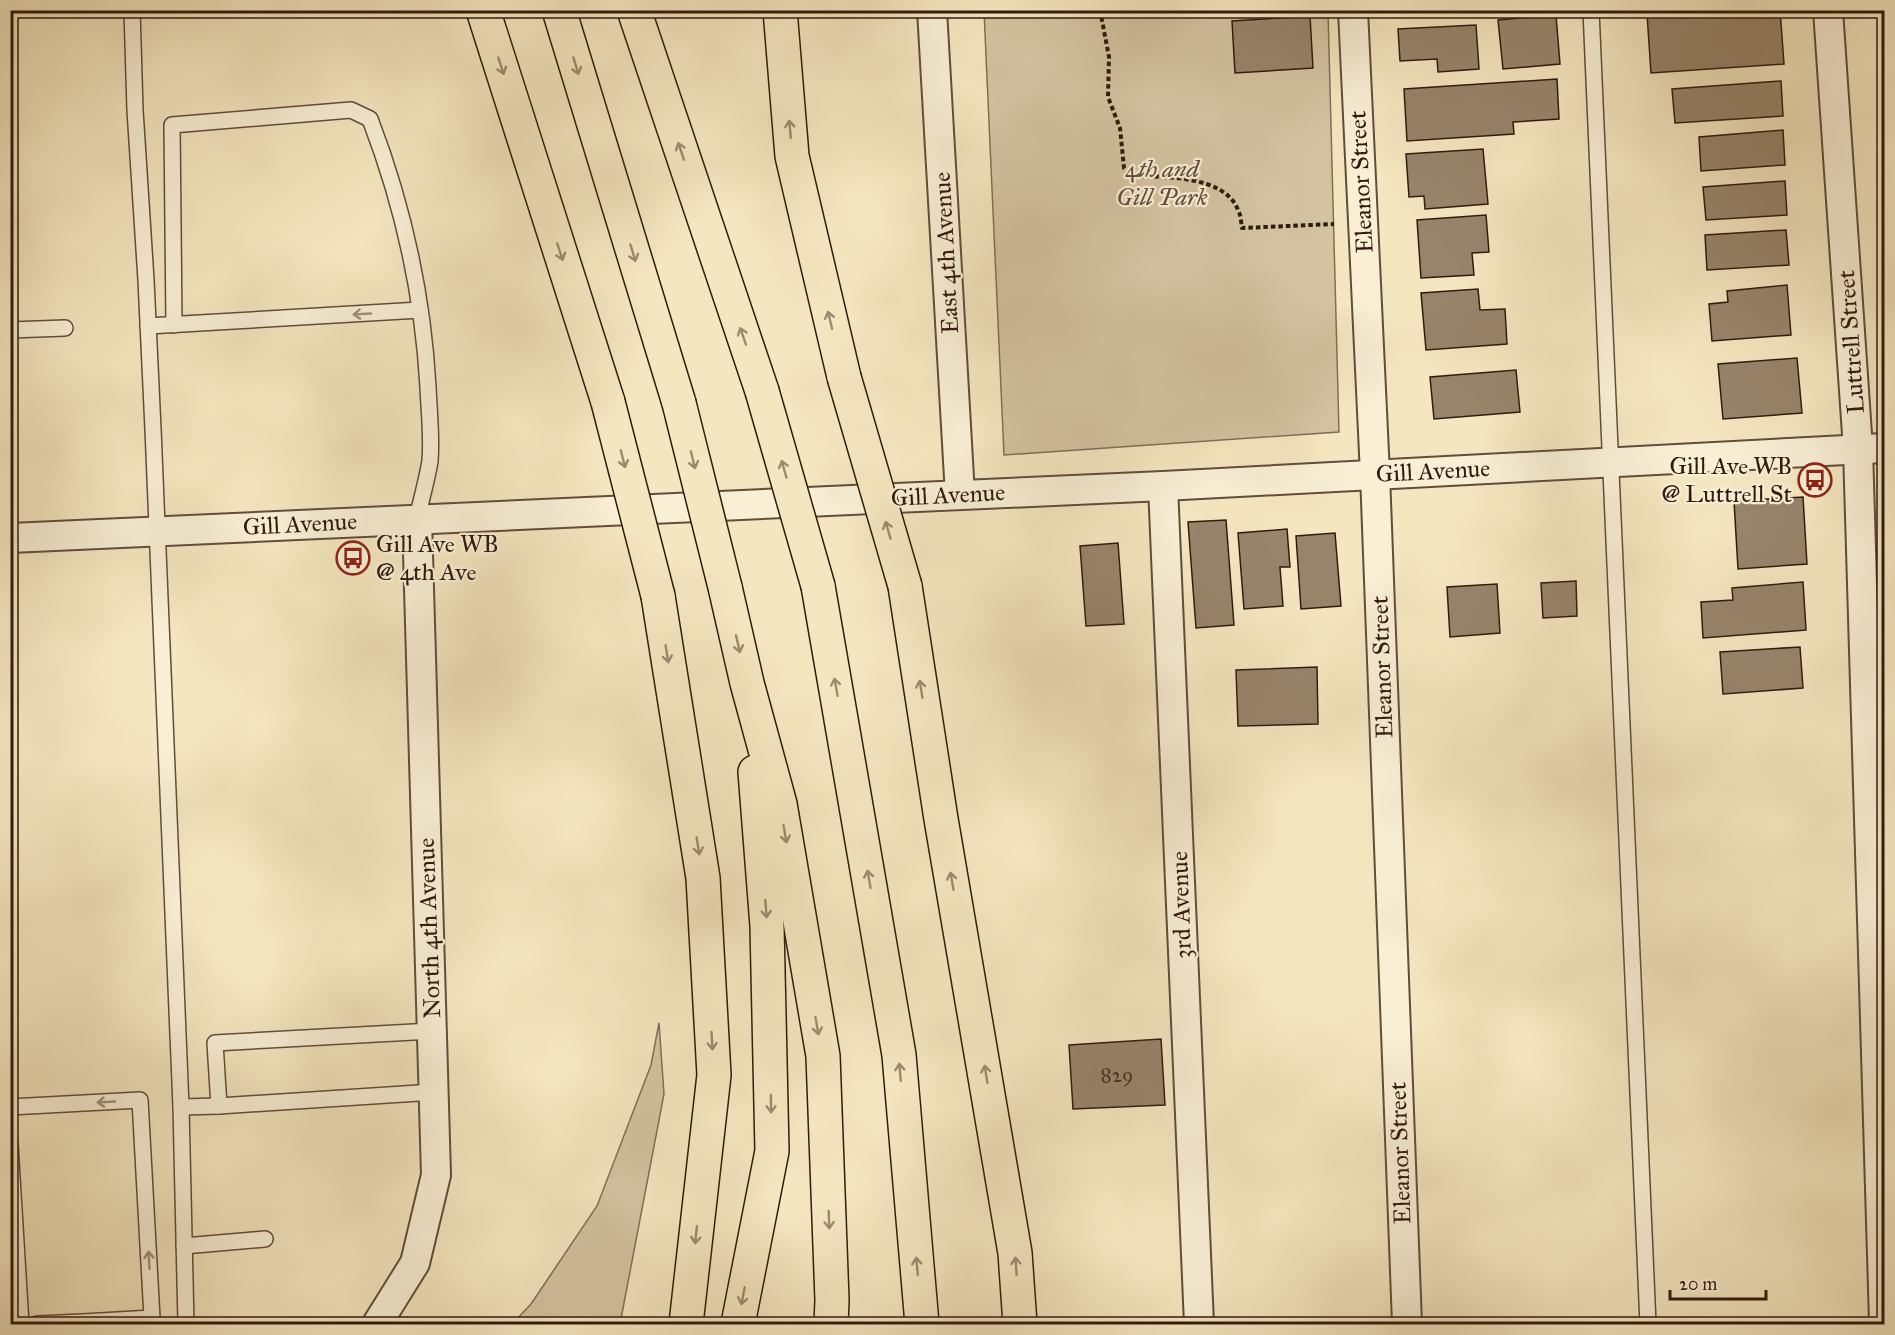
<svg xmlns="http://www.w3.org/2000/svg" width="1895" height="1335" font-family="'IM FELL Great Primer',serif">
<style>
.green{fill:#d3c3a1;stroke:#826e58;stroke-width:1.5}
.building{fill:#97846b;stroke:#321a0f;stroke-width:1.5}
.lines{fill:none;stroke-linecap:round;stroke-linejoin:round}
.service-casing{stroke:#624d3b;stroke-width:18}
.minor-casing{stroke:#624d3b;stroke-width:32}
.motorway-casing{stroke:#321a0f;stroke-width:36}
.path{stroke:#321a0f;stroke-width:4;stroke-dasharray:4.5 3;stroke-linecap:butt}
.service{stroke:#f8efd5;stroke-width:15}
.minor{stroke:#f8efd5;stroke-width:28}
.motorway{stroke:#f4e6bf;stroke-width:33}
.motorway-bridge-casing{stroke:#321a0f;stroke-width:36;stroke-linecap:butt}
.motorway-bridge{stroke:#f4e6bf;stroke-width:33}
.oneway{stroke:#9d8a70}
.oneway2{stroke:#9f8f7c}
.labels{text-anchor:middle;stroke-width:4.5;stroke-linejoin:round;paint-order:stroke}
.number-label{font-size:21px;fill:#4b3426}
.park-label{font-size:24px;font-style:italic;fill:#624d3b;stroke:#f8efd5}
.street-label{font-size:24px;fill:#321a0f;stroke:#f8efd5}
.poi-label{font-size:24px;fill:#321a0f;stroke:#f8efd5;text-anchor:end}
</style>
<rect width="100%" height="100%" fill="#f4e6bf"/>
<filter id="stains"><feTurbulence type="fractalNoise" baseFrequency=".00333" numOctaves="4"/><feColorMatrix values="0 0 0 0 .2 0 0 0 0 .09 0 0 0 0 .02 0 0 0 .5 -.17"/></filter>
<radialGradient id="worn" r=".72"><stop offset=".6" stop-color="#630" stop-opacity="0"/><stop offset="1" stop-color="#630" stop-opacity=".3"/></radialGradient>
<g class="green">
<path d="M984,11h344l11,421 -335,23z"/>
<path d="M659,1023l5,71 -44,230h-108l19,-20 66,-98 54,-141z"/>
</g>
<g class="building">
<path d="M1697,10h83l4,54 -133,9 -4,-59z"/>
<path d="M1556,15l4,49 -57,5 -5,-49z"/>
<path d="M1310,16l3,52 -78,5 -3,-52z"/>
<path d="M1476,25l3,44 -41,3 -1,-13 -37,2 -2,-32z"/>
<path d="M1557,79l2,40 -46,3 1,12 -107,7 -3,-52z"/>
<path d="M1781,81l2,35 -108,7 -3,-34z"/>
<path d="M1783,130l2,35 -84,6 -2,-34z"/>
<path d="M1483,149l5,55 -63,5 -1,-13 -15,1 -3,-43z"/>
<path d="M1785,181l2,34 -81,5 -3,-33z"/>
<path d="M1486,215l3,37 -17,1 2,22 -53,3 -4,-58z"/>
<path d="M1786,230l3,35 -82,5 -2,-35z"/>
<path d="M1787,285l4,50 -79,6 -3,-37 19,-2 -1,-11z"/>
<path d="M1478,289l2,21 25,-1 2,35 -81,6 -5,-57z"/>
<path d="M1797,358l5,55 -79,6 -5,-55z"/>
<path d="M1516,370l4,42 -86,7 -4,-42z"/>
<path d="M1803,497l4,67 -69,5 -4,-68z"/>
<path d="M1226,520l8,105 -38,3 -8,-106z"/>
<path d="M1287,529l3,38h-10l3,39 -39,3 -6,-76z"/>
<path d="M1335,533l6,73 -40,3 -5,-73z"/>
<path d="M1118,543l6,81 -38,2 -6,-80z"/>
<path d="M1576,581l1,35 -34,2 -2,-35z"/>
<path d="M1803,582l3,48 -103,8 -2,-36 32,-2 -1,-12z"/>
<path d="M1497,584l3,49 -50,4 -3,-50z"/>
<path d="M1800,647l3,41 -80,6 -3,-42z"/>
<path d="M1317,667l1,57 -80,2 -2,-56z"/>
<path d="M1161,1039l4,66 -92,4 -4,-64z"/>
</g>
<g class="lines">
<g class="service-casing">
<g id="service">
<path d="M132,10l3,100 11,170 7,149 28,678 5,217"/>
<path d="M1591,10l57,1314"/>
<path d="M174,325l-2,-200 179,-15 19,9c33,86 53,177 58,268 1,24 4,50 2,74 -3,19 -9,39 -13,58"/>
<path d="M148,326l272,-16"/>
<path d="M10,330l55,-2"/>
<path d="M432,1031l-217,12 4,63 215,-14"/>
<path d="M10,1107l130,-7 12,218 -69,4v2"/>
<path d="M181,1107l38,-1"/>
<path d="M10,1144l11,180"/>
<path d="M184,1246l81,-7"/>
<path d="M37,1324l46,-2"/>
</g>
</g>
<g class="minor-casing">
<g id="minor">
<path d="M932,10l28,485"/>
<path d="M1353,10l22,464 32,850"/>
<path d="M1828,10l30,439 26,873"/>
<path d="M1163,486l36,838"/>
<path d="M10,538l1153,-52 721,-38"/>
<path d="M377,1324l38,-61 21,-88 -19,-656"/>
</g>
</g>
<g class="motorway-casing">
<g id="motorway">
<path d="M483,10l125,392"/>
<path d="M559,10l120,393"/>
<path d="M634,10l128,381"/>
<path d="M780,10l12,146 52,221"/>
<path d="M818,586l81,469 23,269"/>
<path d="M905,586l36,233 74,434 5,71"/>
<path d="M725,587l22,96 33,121 43,252 9,244 -1,24"/>
<path d="M658,596l45,282 11,197 -28,249"/>
<path d="M738,1324l34,-173 -5,-225 -12,-154"/>
</g>
</g>
<path class="path" d="M1100,10l9,47 -1,40 12,31 4,40 8,8c31,1 93,-1 106,34 3,5 3,13 4,18l92,-4"/>
<use href="#service" class="service"/>
<use href="#minor" class="minor"/>
<use href="#motorway" class="motorway"/>
<g class="motorway-bridge-casing">
<g id="motorway-bridge">
<path d="M844,377l61,209"/>
<path d="M762,391l56,195"/>
<path d="M608,402l50,194"/>
<path d="M679,403l46,184"/>
</g>
</g>
<use href="#motorway-bridge" class="motorway-bridge"/>
</g>
<defs><path id="oneway-shaft" d="M-6 0H5M1.5-3L5.5 0L1.5 3" fill="none" stroke-width="1.6" stroke-linecap="round" stroke-linejoin="round" transform="scale(1.5)"/></defs>
<g class="oneway">
<use href="#oneway-shaft" transform="translate(501 66) rotate(72)"/>
<use href="#oneway-shaft" transform="translate(576 66) rotate(73)"/>
<use href="#oneway-shaft" transform="translate(790 129) rotate(-95)"/>
<use href="#oneway-shaft" transform="translate(681 151) rotate(-109)"/>
<use href="#oneway-shaft" transform="translate(560 252) rotate(72)"/>
<use href="#oneway-shaft" transform="translate(633 253) rotate(73)"/>
<use href="#oneway-shaft" transform="translate(830 320) rotate(-103)"/>
<use href="#oneway-shaft" transform="translate(743 336) rotate(-109)"/>
<use href="#oneway-shaft" transform="translate(623 459) rotate(76)"/>
<use href="#oneway-shaft" transform="translate(693 460) rotate(76)"/>
<use href="#oneway-shaft" transform="translate(784 469) rotate(-106)"/>
<use href="#oneway-shaft" transform="translate(888 530) rotate(-106)"/>
<use href="#oneway-shaft" transform="translate(738 644) rotate(77)"/>
<use href="#oneway-shaft" transform="translate(667 654) rotate(81)"/>
<use href="#oneway-shaft" transform="translate(836 687) rotate(-100)"/>
<use href="#oneway-shaft" transform="translate(921 689) rotate(-99)"/>
<use href="#oneway-shaft" transform="translate(785 834) rotate(80)"/>
<use href="#oneway-shaft" transform="translate(698 846) rotate(81)"/>
<use href="#oneway-shaft" transform="translate(869 879) rotate(-100)"/>
<use href="#oneway-shaft" transform="translate(952 881) rotate(-100)"/>
<use href="#oneway-shaft" transform="translate(766 909) rotate(85)"/>
<use href="#oneway-shaft" transform="translate(817 1026) rotate(80)"/>
<use href="#oneway-shaft" transform="translate(712 1041) rotate(87)"/>
<use href="#oneway-shaft" transform="translate(900 1072) rotate(-95)"/>
<use href="#oneway-shaft" transform="translate(986 1074) rotate(-99)"/>
<use href="#oneway-shaft" transform="translate(771 1104) rotate(89)"/>
<use href="#oneway-shaft" transform="translate(829 1220) rotate(88)"/>
<use href="#oneway-shaft" transform="translate(696 1235) rotate(96)"/>
<use href="#oneway-shaft" transform="translate(917 1266) rotate(-95)"/>
<use href="#oneway-shaft" transform="translate(1016 1266) rotate(-94)"/>
<use href="#oneway-shaft" transform="translate(743 1296) rotate(101)"/>
</g>
<g class="oneway2">
<use href="#oneway-shaft" transform="translate(362 314) rotate(177)"/>
<use href="#oneway-shaft" transform="translate(106 1102) rotate(177)"/>
<use href="#oneway-shaft" transform="translate(149 1260) rotate(-93)"/>
</g>
<defs>
<g id="bus-ring" transform="scale(1.725)"><circle r="9.5" fill="#f8efd5" stroke="#8f2418" stroke-width="1.5"/><path d="M-5-6H5V4H4V6H2V4H-2V6H-4V4H-5ZM-3.5-4V0h7V-4ZM-3.5 1.2v1.5H-2V1.2ZM2 1.2v1.5H3.5V1.2Z" fill="#8f2418"/></g>
</defs>
<g fill-rule="evenodd">
<use href="#bus-ring" x="1815" y="480"/>
<use href="#bus-ring" x="353" y="558"/>
</g>
<g class="labels">
<g class="number-label">
<text x="1117" y="1082">829</text>
</g>
<g class="park-label">
<text x="1162" y="177">4th and<tspan x="1162" dy="28">Gill Park</tspan></text>
</g>
<g class="street-label">
<text transform="translate(1361 182) rotate(-93)" y="8">Eleanor Street</text>
<text transform="translate(946 253) rotate(-93)" y="8">East 4th Avenue</text>
<text transform="translate(1851 342) rotate(-94)" y="8">Luttrell Street</text>
<text transform="translate(1433 471) rotate(-3)" y="8">Gill Avenue</text>
<text transform="translate(948 495) rotate(-3)" y="8">Gill Avenue</text>
<text transform="translate(300 524) rotate(-3)" y="8">Gill Avenue</text>
<text transform="translate(1382 667) rotate(-92)" y="8">Eleanor Street</text>
<text transform="translate(1181 905) rotate(-92)" y="8">3rd Avenue</text>
<text transform="translate(429 928) rotate(-92)" y="8">North 4th Avenue</text>
<text transform="translate(1400 1153) rotate(-92)" y="8">Eleanor Street</text>
</g>
<g class="poi-label">
<text x="1792" y="474">Gill Ave WB<tspan x="1792" dy="28">@ Luttrell St</tspan></text>
<text x="376" y="552" text-anchor="start">Gill Ave WB<tspan x="376" dy="28">@ 4th Ave</tspan></text>
</g>
</g>
<rect width="1895" height="1335" fill="none" stroke="#f4e6bf" stroke-width="36"/>
<rect x="12" y="12" width="1871" height="1311" fill="none" stroke="#321a0f" stroke-width="3"/>
<rect x="18" y="18" width="1859" height="1299" fill="none" stroke="#321a0f" stroke-width="1.5"/>
<path d="M1670 1290v9h96v-9" fill="none" stroke="#321a0f" stroke-width="3"/>
<text x="1679" y="1290" font-size="18" fill="#321a0f" stroke="#f8efd5" stroke-width="4.5" paint-order="stroke">20 m</text>
<rect width="100%" height="100%" filter="url(#stains)"/>
<rect width="100%" height="100%" fill="url(#worn)"/>
</svg>
